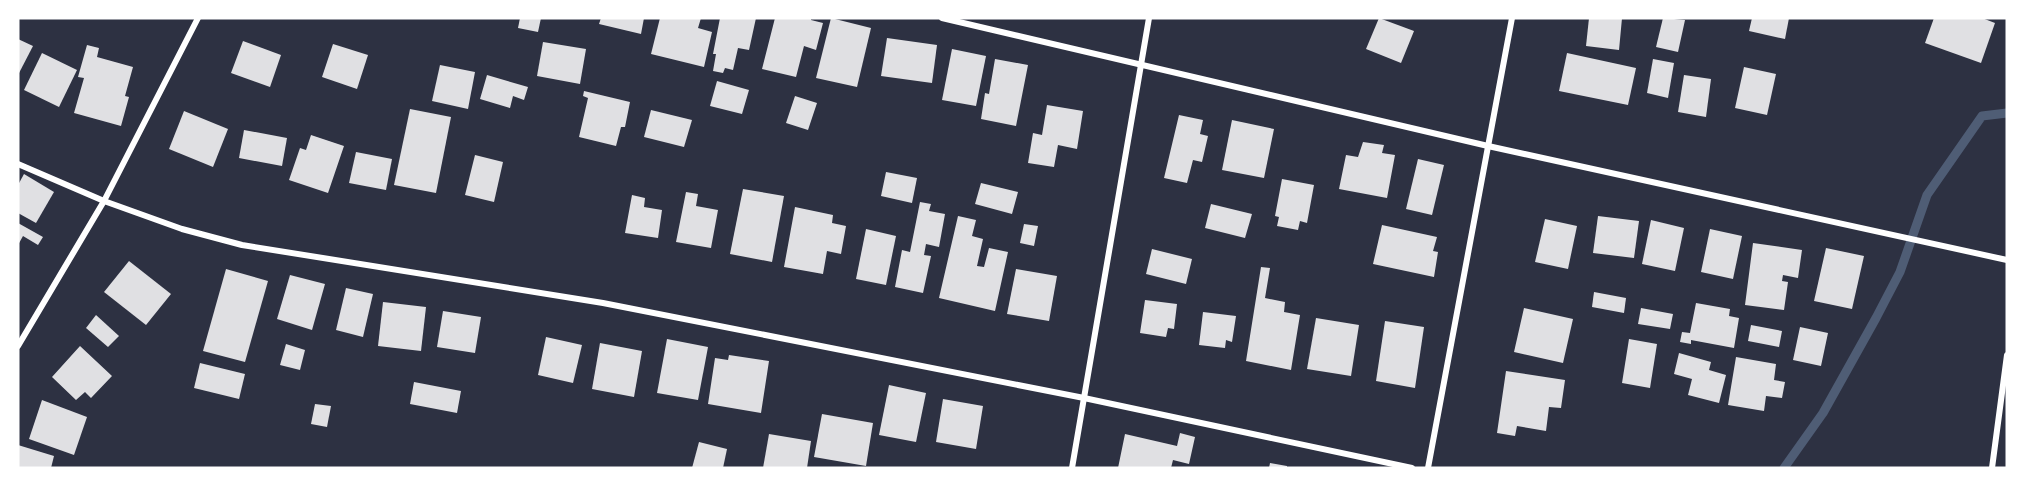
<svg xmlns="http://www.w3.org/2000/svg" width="2025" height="486" font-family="Montserrat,sans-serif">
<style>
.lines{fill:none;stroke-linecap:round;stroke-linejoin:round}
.stream{stroke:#4f5d75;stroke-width:9}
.building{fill:#e0e0e3}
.minor{stroke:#fff;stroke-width:6}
</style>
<rect width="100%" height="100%" fill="#2d3142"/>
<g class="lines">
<path class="stream" d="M1784,468l39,-55 53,-95 24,-46 27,-77 55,-79 25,-3"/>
</g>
<g class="building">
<path d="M520,18h21l-3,14 -20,-4z"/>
<path d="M601,18h43l-3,16 -42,-10z"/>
<path d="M660,18h41l-3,10 14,4 -8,35 -53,-13z"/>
<path d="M720,18h36l-7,32 -11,-2 -5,22 -8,-2 -2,5 -10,-2 3,-17h-3z"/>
<path d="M775,18h36v2l12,3 -7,27 -12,-4 -8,31 -34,-8z"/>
<path d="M831,18l40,10 -14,59 -41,-9z"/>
<path d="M1379,18l35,13 -13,32 -35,-14z"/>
<path d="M1589,18h33l-3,32 -33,-4z"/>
<path d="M1663,18l22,2 -7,32 -22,-5z"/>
<path d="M1752,18h37l-4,21 -36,-8z"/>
<path d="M1934,18h48l13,5 -14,40 -56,-20z"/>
<path d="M887,38l50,7 -5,38 -51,-7z"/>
<path d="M18,39l15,7 -15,29z"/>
<path d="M243,41l38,14 -11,32 -39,-14z"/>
<path d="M543,42l43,7 -6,35 -43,-8z"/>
<path d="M333,44l35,11 -11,34 -35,-12z"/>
<path d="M87,45l12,3 -2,9 36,10 -8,29 4,1 -8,29 -47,-13 10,-35 -6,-1z"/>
<path d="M952,49l34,7 -10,50 -34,-6z"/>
<path d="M42,53l35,17 -18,37 -35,-17z"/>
<path d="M1567,53l69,15 -8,37 -69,-14z"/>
<path d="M995,59l33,6 -12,61 -35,-7 4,-26 4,1z"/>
<path d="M1653,59l21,4 -6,35 -21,-5z"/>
<path d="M440,65l35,7 -7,37 -36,-8z"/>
<path d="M1744,67l32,7 -9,41 -32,-7z"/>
<path d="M487,75l41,12 -4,13 -11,-4 -3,12 -30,-9z"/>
<path d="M1684,75l27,4 -5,38 -28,-5z"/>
<path d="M717,81l32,9 -7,24 -32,-8z"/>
<path d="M584,91l46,11 -5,25h-4l-5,19 -37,-9 9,-39 -5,-2z"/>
<path d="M795,96l22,7 -9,27 -22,-7z"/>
<path d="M1047,105l36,6 -6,38 -19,-4 -4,22 -26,-4 5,-30 9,2z"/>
<path d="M410,109l41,8 -15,76 -42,-8z"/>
<path d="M651,110l41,10 -8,27 -40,-10z"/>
<path d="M184,111l44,18 -15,38 -44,-18z"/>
<path d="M1179,115l24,5 -3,14 8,2 -6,26 -9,-2 -6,23 -23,-5z"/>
<path d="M1232,120l42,9 -10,49 -42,-8z"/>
<path d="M244,130l43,8 -5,28 -43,-8z"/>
<path d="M311,135l33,11 -16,47 -39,-13 11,-32 6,2z"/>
<path d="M1363,142l21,3 -2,8 13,2 -8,43 -48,-9 7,-34 12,2z"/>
<path d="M356,152l36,7 -6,31 -37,-7z"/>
<path d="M475,155l28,7 -9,40 -29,-7z"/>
<path d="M1418,159l26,6 -12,50 -26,-6z"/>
<path d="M886,172l31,6 -5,25 -31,-7z"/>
<path d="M24,174l30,18 -18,31 -18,-10v-28z"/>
<path d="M1282,179l32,6 -7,38 -7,-2 -2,9 -21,-4 2,-9 -4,-1z"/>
<path d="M981,183l37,9 -6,22 -37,-10z"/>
<path d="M743,189l41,7 -12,66 -42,-8z"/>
<path d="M686,192l12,2 -2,12 22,4 -7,38 -35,-6z"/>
<path d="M632,195l13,3 -1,9 18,3 -4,28 -33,-5z"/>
<path d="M920,202l11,2 -2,7 16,3 -6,33 -13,-3 -2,11 7,1 -8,37 -28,-6 7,-37 8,2z"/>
<path d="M1211,204l41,10 -7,24 -40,-10z"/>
<path d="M795,207l38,8 -1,8 14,3 -5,28 -14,-3 -4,23 -39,-7z"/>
<path d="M958,216l18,4 -4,16 11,3 -6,27 7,1 5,-19 19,4 -13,59 -56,-13z"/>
<path d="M1598,216l41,5 -5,37 -41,-5z"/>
<path d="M1545,219l32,7 -9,43 -33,-7z"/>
<path d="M1651,220l33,8 -9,43 -33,-7z"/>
<path d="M18,223l25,14 -5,8 -15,-9 -5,9z"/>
<path d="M1024,224l14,2 -4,20 -14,-3z"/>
<path d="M1382,225l55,12 -4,14 5,1 -4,25 -61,-13z"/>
<path d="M866,229l30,7 -10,49 -30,-6z"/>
<path d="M1710,229l32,7 -9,43 -32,-7z"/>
<path d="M1753,243l49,7 -4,28 -15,-3 -1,6 6,1 -4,28 -39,-5z"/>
<path d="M1826,248l38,8 -12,53 -38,-8z"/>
<path d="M1152,249l40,10 -6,25 -40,-10z"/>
<path d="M129,261l42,33 -25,31 -42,-33z"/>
<path d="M1261,267l9,1 -5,30 20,4 -1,10 16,3 -9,55 -45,-9z"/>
<path d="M226,269l42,12 -23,81 -42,-11z"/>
<path d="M1016,269l41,7 -8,45 -42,-7z"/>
<path d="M290,275l35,9 -13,46 -35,-11z"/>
<path d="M346,288l27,6 -10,43 -27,-7z"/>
<path d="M1594,292l32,6 -2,15 -32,-6z"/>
<path d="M1145,300l32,4 -3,25 -6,-1 -2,9 -26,-4z"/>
<path d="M383,302l43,5 -5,44 -43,-5z"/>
<path d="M1696,303l34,6 -1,7 10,2 -5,30 -43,-8v4l-11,-2 2,-10 8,1z"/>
<path d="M1524,308l49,11 -10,44 -49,-11z"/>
<path d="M1641,308l32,6 -3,15 -32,-5z"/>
<path d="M443,311l38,6 -6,36 -38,-6z"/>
<path d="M1203,312l33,4 -4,26 -6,-2 -1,8 -26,-3z"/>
<path d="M96,315l23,21 -11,11 -22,-19z"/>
<path d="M1316,318l43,7 -8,51 -44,-7z"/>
<path d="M1385,321l39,6 -9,61 -39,-7z"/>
<path d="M1751,325l31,6 -3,16 -31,-6z"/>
<path d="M1800,327l28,6 -7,33 -28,-6z"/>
<path d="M546,337l36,8 -9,38 -35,-8z"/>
<path d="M667,339l41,8 -10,53 -41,-7z"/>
<path d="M1629,339l28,5 -7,44 -28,-5z"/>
<path d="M600,343l42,8 -8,46 -42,-8z"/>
<path d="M286,344l19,6 -5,20 -20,-5z"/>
<path d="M80,346l32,30 -21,22 -6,-6 -9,8 -24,-23z"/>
<path d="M1679,353l32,9 -2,8 17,5 -7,28 -31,-8 4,-16 -18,-5z"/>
<path d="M729,355l40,6 -8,52 -53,-9 7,-46 13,2z"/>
<path d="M1736,357l40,7 -2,16 11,2 -3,16 -16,-2 -2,15 -36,-6z"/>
<path d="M200,363l45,11 -6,25 -45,-11z"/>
<path d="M1506,371l59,9 -4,28 -12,-1 -3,24 -29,-5 -2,10 -18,-3z"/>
<path d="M414,382l47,9 -4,22 -47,-9z"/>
<path d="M889,385l37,8 -10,49 -37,-7z"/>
<path d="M943,399l40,7 -7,43 -40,-7z"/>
<path d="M42,400l45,17 -13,38 -45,-16z"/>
<path d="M315,404l16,2 -4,21 -16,-3z"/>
<path d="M822,414l51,9 -7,43 -52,-9z"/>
<path d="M1180,433l15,4 -6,27 -16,-4 -2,8h-53l7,-34 52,12z"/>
<path d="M769,434l42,7 -4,27h-44z"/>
<path d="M699,442l28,7 -4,19h-31z"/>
<path d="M18,445l36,11 -3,12h-33z"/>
<path d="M1270,463l17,3v2h-18z"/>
</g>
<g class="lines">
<g class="minor">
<path d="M942,18l546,128 519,114"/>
<path d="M18,164l86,37 78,28 60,16 361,58 481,95 328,70"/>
<path d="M18,346l86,-145 94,-183"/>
<path d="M1072,468l77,-450"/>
<path d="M1428,468l84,-450"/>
<path d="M1992,468l15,-113"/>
</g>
</g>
<rect width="2025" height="486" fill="none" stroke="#ffffff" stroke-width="39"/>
</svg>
